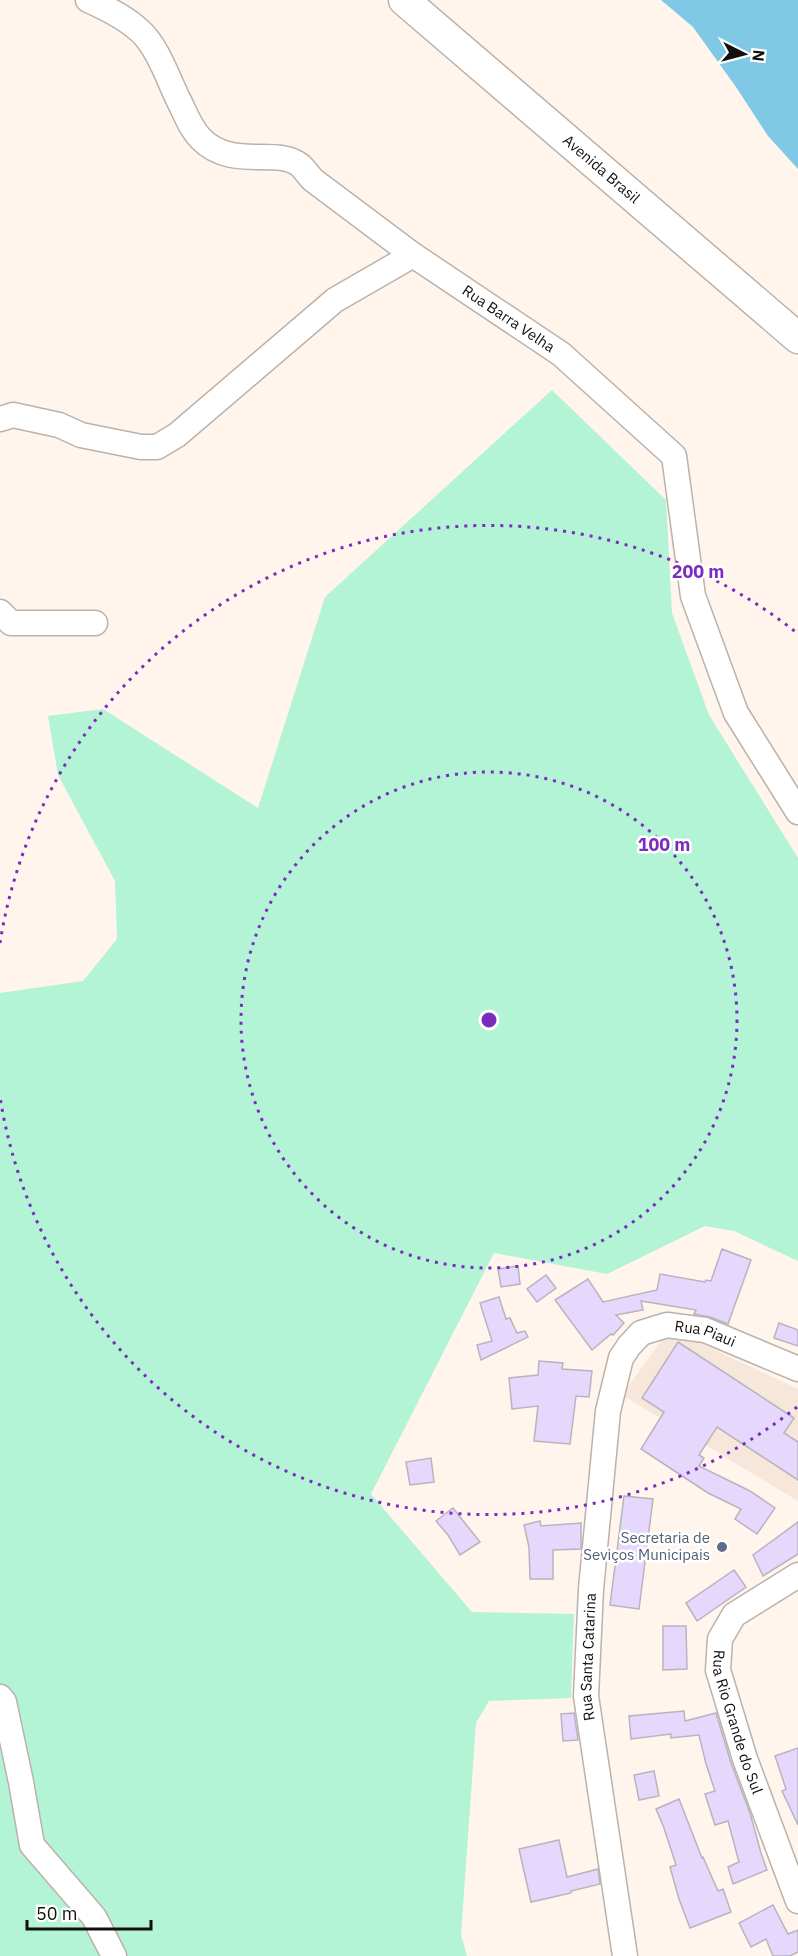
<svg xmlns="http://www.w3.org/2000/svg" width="798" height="1956" font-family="'IBM Plex Sans',sans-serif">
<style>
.built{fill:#f7e7db}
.green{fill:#b2f4d5}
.water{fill:#7fc9e7}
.building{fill:#e5d8fc;stroke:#b7b4be;stroke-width:1.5}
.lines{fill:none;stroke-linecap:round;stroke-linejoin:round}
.minor-casing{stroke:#bbb2ab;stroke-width:27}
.major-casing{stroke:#bbb2ab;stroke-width:33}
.minor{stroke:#fff;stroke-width:24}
.major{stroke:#fff;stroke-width:30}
.ring{fill:none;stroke:#7b2cbf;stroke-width:3;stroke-dasharray:3 6}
.service-dot{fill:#5c6f8a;stroke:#fff;stroke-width:2}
.labels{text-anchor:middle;stroke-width:5;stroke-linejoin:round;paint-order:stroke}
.street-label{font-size:15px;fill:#120f0d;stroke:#fff}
.service-label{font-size:15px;fill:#4e5e75;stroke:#fff;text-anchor:end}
.centre{fill:#7b2cbf;stroke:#fff;stroke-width:3}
.ring-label{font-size:18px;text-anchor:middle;font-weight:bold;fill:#7b2cbf;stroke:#fff;stroke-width:5;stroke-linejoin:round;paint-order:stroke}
</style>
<rect width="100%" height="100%" fill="#fff5ed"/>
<path class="built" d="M664,1337l36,6 98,46v112l-176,-106z"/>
<path class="green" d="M552,390l114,110 6,113 37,102 89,143v403l-64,-30 -29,-5 -98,48 -113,-21 -123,241 101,118 102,2 -3,84 -82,3 -13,22 -15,212 6,21h-467v-963l83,-12 34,-42 -2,-58 -57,-106 -10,-59 55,-7 155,99 67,-211z"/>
<path class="water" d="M661,0h137v169l-30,-33 -32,-49 -43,-60z"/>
<g class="building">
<path d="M722,1249l29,11 -23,64 -18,-7 -16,-3 2,-4 -55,-9 2,9 -27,5 8,8 -11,12 -2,-1 -19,16 -37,-50 33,-21 15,23 54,-12 3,-16 45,8 1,-2 5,1z"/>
<path d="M518,1266l2,18 -19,3 -3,-18z"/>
<path d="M546,1275l10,13 -19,14 -10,-13z"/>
<path d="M499,1297l7,22 4,-1 7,15 8,-2 3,6 -47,23 -4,-15 15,-4 -12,-38z"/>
<path d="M779,1323l19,7v16l-24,-8z"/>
<path d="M678,1342l116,76 -10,15 14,9v38l-81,-53 -18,28 5,3 -5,8 51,25 25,17 -18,26 -22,-15 6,-10 -33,-16 -67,-44 23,-37 -22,-14z"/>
<path d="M539,1361l24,2 -1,6 30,2 -3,26 -13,-1 -6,48 -36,-3 4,-35 -26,3 -3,-31 29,-3z"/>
<path d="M431,1458l3,24 -24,3 -4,-23z"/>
<path d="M624,1496l29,3 -14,110 -29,-4z"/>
<path d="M453,1508l27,34 -20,13 -12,-20 -12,-14z"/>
<path d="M540,1521l1,5 40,-3v26l-28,1v29h-23l-1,-32 -5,-22z"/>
<path d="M798,1522v32l-35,22 -10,-21z"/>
<path d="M734,1570l12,17 -49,34 -11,-18z"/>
<path d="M663,1626h23l1,43 -24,1z"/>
<path d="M684,1711l1,10 31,-8 15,50 19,50 11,40 6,17 -34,14 -5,-17 11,-5 -11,-41 -13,4 -10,-31 10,-3 -9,-27 -7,-29 -28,3v-4l-40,5 -2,-23z"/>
<path d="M574,1713l4,27 -15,1 -2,-27z"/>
<path d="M798,1748v77l-16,-34 4,-2 -11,-33z"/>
<path d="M654,1771l5,25 -20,4 -5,-25z"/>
<path d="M679,1799l23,59 1,-1 15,34 5,-2 8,23 -41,16 -11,-29 -9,-32 6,-2 -12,-37 -8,-19z"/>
<path d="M559,1840l8,37 31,-8 2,15 -29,7v2l-40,9 -12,-53z"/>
<path d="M773,1905l15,29 10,-4v22l-8,4h-17l-7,-17 -15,8 -12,-24z"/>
</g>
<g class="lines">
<g class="minor-casing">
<g id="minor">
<path d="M88,0c18,8 37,17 52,31 17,15 28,47 38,68 7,13 12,29 23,40 32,32 77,7 100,27 4,4 8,10 12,14l100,75"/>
<path id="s1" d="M0,419l13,-4 46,10 22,10 60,12h16l20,-12 158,-135 78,-45 148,99 113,102 19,140 43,117 62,99"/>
<path d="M0,612l11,11h84"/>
<path id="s2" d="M798,1575l-64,40 -14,24 -2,31 27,89 53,142"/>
<path d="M0,1697l4,5 17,80 11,63 62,72 20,39"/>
<path id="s3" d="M625,1956l-39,-260 5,-107 17,-178 13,-53 8,-12 12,-13 26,-8 38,5 93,39"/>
</g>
</g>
<g class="major-casing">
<g id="major">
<path id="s4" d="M404,0l394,338"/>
</g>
</g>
<use href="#minor" class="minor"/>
<use href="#major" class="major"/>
</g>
<g class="ring">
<circle cx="489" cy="1020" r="248"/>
<path d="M797 1407A495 495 0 0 1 0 1097M0 943A495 495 0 0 1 797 633"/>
</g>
<circle class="service-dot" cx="722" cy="1547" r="6"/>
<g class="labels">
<g class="street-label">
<text dy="5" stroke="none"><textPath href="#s4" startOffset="260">Avenida Brasil</textPath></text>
<text dy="5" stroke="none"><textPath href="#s1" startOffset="598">Rua Barra Velha</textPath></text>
<text dy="5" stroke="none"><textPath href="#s3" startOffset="702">Rua Piaui</textPath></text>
<text dy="5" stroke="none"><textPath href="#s3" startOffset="302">Rua Santa Catarina</textPath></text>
<text dy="5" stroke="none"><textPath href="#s2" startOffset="189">Rua Rio Grande do Sul</textPath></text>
</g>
<g class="service-label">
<text x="710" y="1543">Secretaria de<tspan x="710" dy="17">Seviços Municipais</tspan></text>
</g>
</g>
<circle cx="489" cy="1020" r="9" class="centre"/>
<g class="ring-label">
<text x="698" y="578">200 m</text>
<text x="664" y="851">100 m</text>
</g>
<g transform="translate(744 54) rotate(96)" stroke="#ffffff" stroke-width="4.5" paint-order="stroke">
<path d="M0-4.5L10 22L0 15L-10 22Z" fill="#120f0d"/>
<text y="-9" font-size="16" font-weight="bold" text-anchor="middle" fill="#120f0d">N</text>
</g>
<path d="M27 1920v9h124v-9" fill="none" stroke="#120f0d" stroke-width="3"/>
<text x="36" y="1920" font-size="18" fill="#120f0d" stroke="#ffffff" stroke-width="4.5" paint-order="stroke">50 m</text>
</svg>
